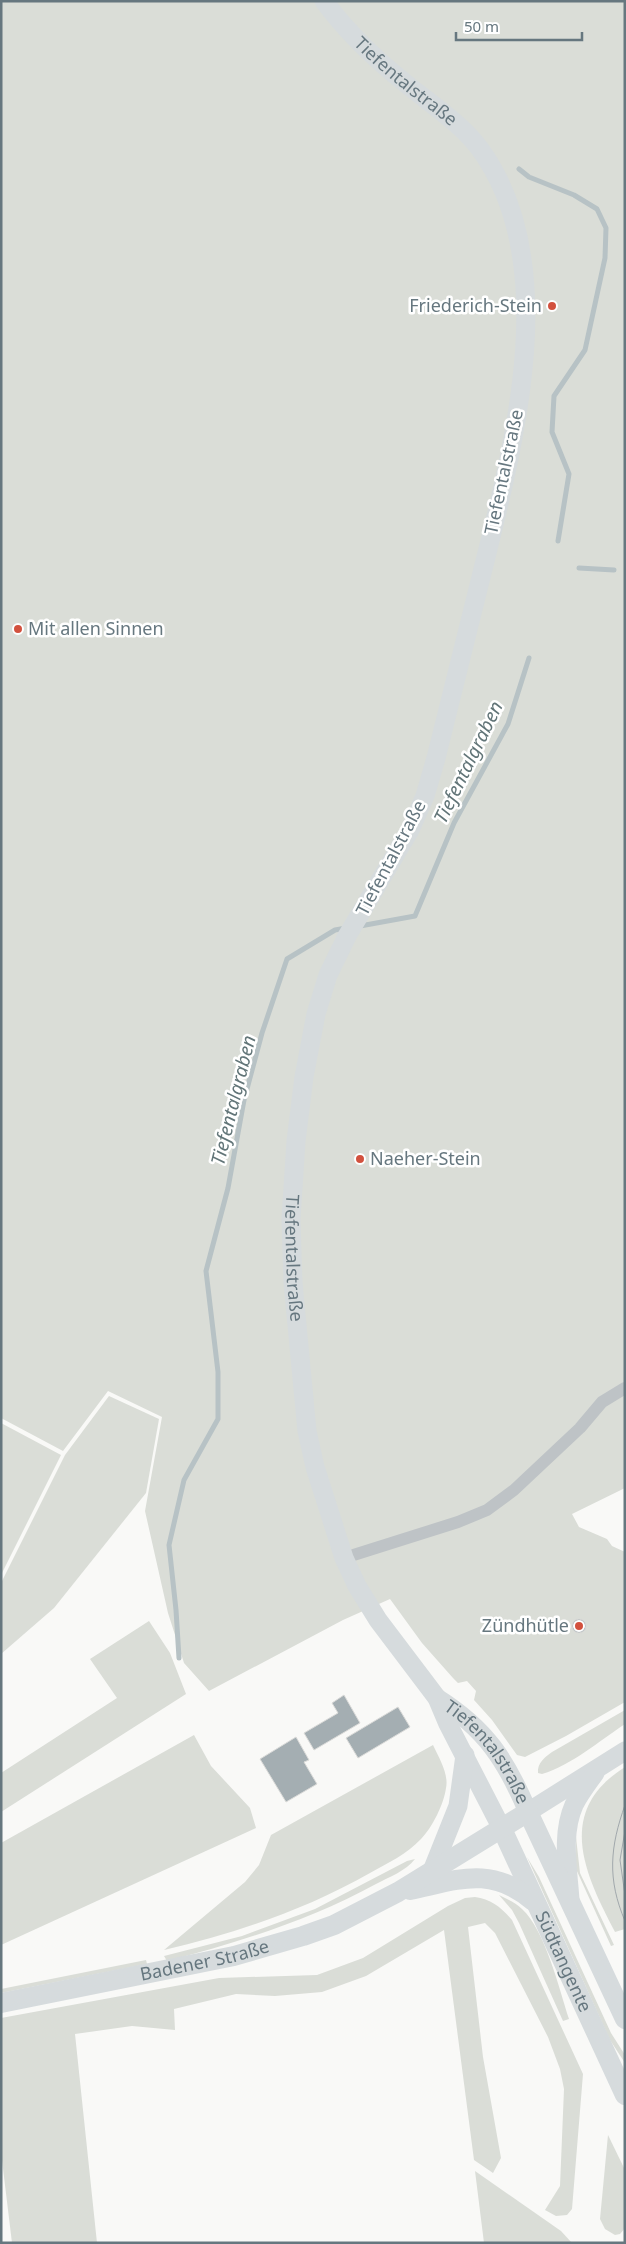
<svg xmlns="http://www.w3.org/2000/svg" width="626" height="2244" font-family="'Noto Sans',sans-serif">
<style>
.green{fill:#daddd7}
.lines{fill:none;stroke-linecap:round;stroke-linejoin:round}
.stream{stroke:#b7c2c5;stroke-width:5}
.building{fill:#a4aeb2;stroke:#dbdbd9}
.street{stroke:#bec3c6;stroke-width:12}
.secondary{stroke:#d6dbdd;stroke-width:19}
.primary{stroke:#d6dbdd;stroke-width:20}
.tram{stroke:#a1a8ac;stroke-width:1}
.poi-dot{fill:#d2513e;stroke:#fff;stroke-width:2}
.labels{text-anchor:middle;stroke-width:5;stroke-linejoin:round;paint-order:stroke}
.street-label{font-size:18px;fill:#66777f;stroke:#fff}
.poi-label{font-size:18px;fill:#66777f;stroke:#fff;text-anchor:end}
.water-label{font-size:19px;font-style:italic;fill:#627578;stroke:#fff}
</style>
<rect width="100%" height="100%" fill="#f9f9f7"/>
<g class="green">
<path d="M1,1h624v1487l-53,26 7,13 28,12 5,7 13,6v150l-59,34 -41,21 -8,-2 -25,-35 -18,-20 2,-9 -9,-10 -9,2 -5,-5 -31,-35 -32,-44 -47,21 -134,71 -25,-28 -16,-50 -23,-102 17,-94 -54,-26 -45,60 -62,-33z"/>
<path d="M109,1396l50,23 -13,74 -92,115 -53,46v-71l64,-128z"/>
<path d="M1,1423l60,32 -60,120z"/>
<path d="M149,1621l21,32 16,41 -185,118v-39l116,-75 -27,-39z"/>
<path d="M625,1710v14c-26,17 -53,41 -83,50l-4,-1c-1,-10 7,-16 14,-21z"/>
<path d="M194,1735l17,31 39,42 6,20 -255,117v-102z"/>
<path d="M433,1745c6,13 16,29 13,43 -2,16 -14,40 -25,51 -14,15 -33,24 -51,34 -65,37 -134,60 -206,77l81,-68 14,-17 12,-30z"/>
<path d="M625,1767v162l-10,3c-31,-59 -60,-121 10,-165z"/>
<path d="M576,1837l4,36 34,72 -3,1 -35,-77z"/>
<path d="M527,1857l12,20 72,156 14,22v8l-15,-23z"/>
<path d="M415,1859c-9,12 -26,18 -39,25 -66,36 -136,58 -209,77l-3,-5 78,-20 73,-27 92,-48z"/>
<path d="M499,1895c8,4 17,8 23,14 23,21 37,79 47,110l-6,2 -44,-98 -7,-13z"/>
<path d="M475,1897c16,2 27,11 37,23l71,154 -11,135 -5,6 -11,1 -11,-6 15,-24 4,-97 -4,-20 -12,-32 -53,-104 -10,-10 -17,4 15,130 18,101 -8,15 -19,-13 -30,-230 -78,46 -44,16 -47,4 -39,-2 -62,15 1,21 -43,-4 -57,8 22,209h-85l-11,-91v-134l218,-40 98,-3 46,-17 85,-52 17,-8z"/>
<path d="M146,1960l1,4 -146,29v-4z"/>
<path d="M608,2135l17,35v58l-5,6 -5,1 -10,-6 -5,-10z"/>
<path d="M475,2171l86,60 11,12h-88z"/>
</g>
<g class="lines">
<g class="stream">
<path d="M519,169l10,8 45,18 23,14 9,19 -1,30 -20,92 -31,46 -2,36 17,42 -11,67"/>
<path d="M579,568l35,2"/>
<path d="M360,926l55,-10 39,-93 54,-99 21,-66"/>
<path d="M179,1658l-3,-48 -7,-65 15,-65 34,-61v-47l-12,-101 22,-83 16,-88 18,-67 25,-74 48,-29 11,-2"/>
</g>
</g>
<g class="building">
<circle cx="579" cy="1626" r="7"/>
<path d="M344,1695l16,28 -46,27 -10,-17 34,-20 -6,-10z"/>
<path d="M398,1707l12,20 -52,31 -12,-20z"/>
<path d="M296,1737l13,23 -5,2 13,22 -31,18 -26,-43z"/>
</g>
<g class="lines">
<path class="street" d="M344,1558l114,-36 29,-12 27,-20 66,-62 22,-26 23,-14"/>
<g class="secondary">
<path id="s1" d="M324,1c23,31 50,57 80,81 25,21 57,41 76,67 83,114 34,295 3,420 -16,63 -31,126 -47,189l-11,38 -15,34 -63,106 -19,39 -12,39 -12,63 -8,64 -5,78 2,64 14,148 8,36 29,91 13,28 21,34 59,78 11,26 54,105"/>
<path id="s2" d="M437,1698c49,31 69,62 91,114l97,-61"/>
<path d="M432,1871l26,-65 7,-51"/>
<path d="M570,1900c-2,-31 -9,-66 4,-95 6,-12 14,-22 21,-32"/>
</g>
<g class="primary">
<path id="s3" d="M502,1829l123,266"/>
<path d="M410,1890c48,-10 81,-25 123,11"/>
<path id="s4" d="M1,2003l233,-47 69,-20 31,-11 64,-33 130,-80 97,207"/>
</g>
<g class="tram">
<path d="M625,1805c-15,42 -18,74 0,116"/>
<path d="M625,1831l-5,29 5,35"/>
</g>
</g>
<g class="poi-dot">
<circle cx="552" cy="306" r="5"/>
<circle cx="18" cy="629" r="5"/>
<circle cx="360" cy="1159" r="5"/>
<circle cx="579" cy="1626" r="5"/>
</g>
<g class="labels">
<g class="street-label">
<text dy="6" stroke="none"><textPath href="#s1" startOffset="115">Tiefentalstraße</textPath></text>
<text transform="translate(504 472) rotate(-78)" y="6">Tiefentalstraße</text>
<text transform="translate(391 858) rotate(-62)" y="6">Tiefentalstraße</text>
<text dy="6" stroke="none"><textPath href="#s1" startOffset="1374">Tiefentalstraße</textPath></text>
<text dy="6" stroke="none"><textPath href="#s2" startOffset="75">Tiefentalstraße</textPath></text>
<text dy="6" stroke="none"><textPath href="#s4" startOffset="208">Badener Straße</textPath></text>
<text dy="6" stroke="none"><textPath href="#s3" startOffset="146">Südtangente</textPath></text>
</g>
<g class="poi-label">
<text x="542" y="312">Friederich-Stein</text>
<text x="28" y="635" text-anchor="start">Mit allen Sinnen</text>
<text x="370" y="1165" text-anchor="start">Naeher-Stein</text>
<text x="569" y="1632">Zündhütle</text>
</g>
<g class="water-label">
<text transform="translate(468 762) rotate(-64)" y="7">Tiefentalgraben</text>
<text transform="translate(233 1100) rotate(-76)" y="7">Tiefentalgraben</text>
</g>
</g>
<rect width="626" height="2244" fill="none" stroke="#66777f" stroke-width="5"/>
<path d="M456 32v8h126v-8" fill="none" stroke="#66777f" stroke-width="2.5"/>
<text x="464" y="32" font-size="15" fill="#66777f" stroke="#ffffff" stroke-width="4" paint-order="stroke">50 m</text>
</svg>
